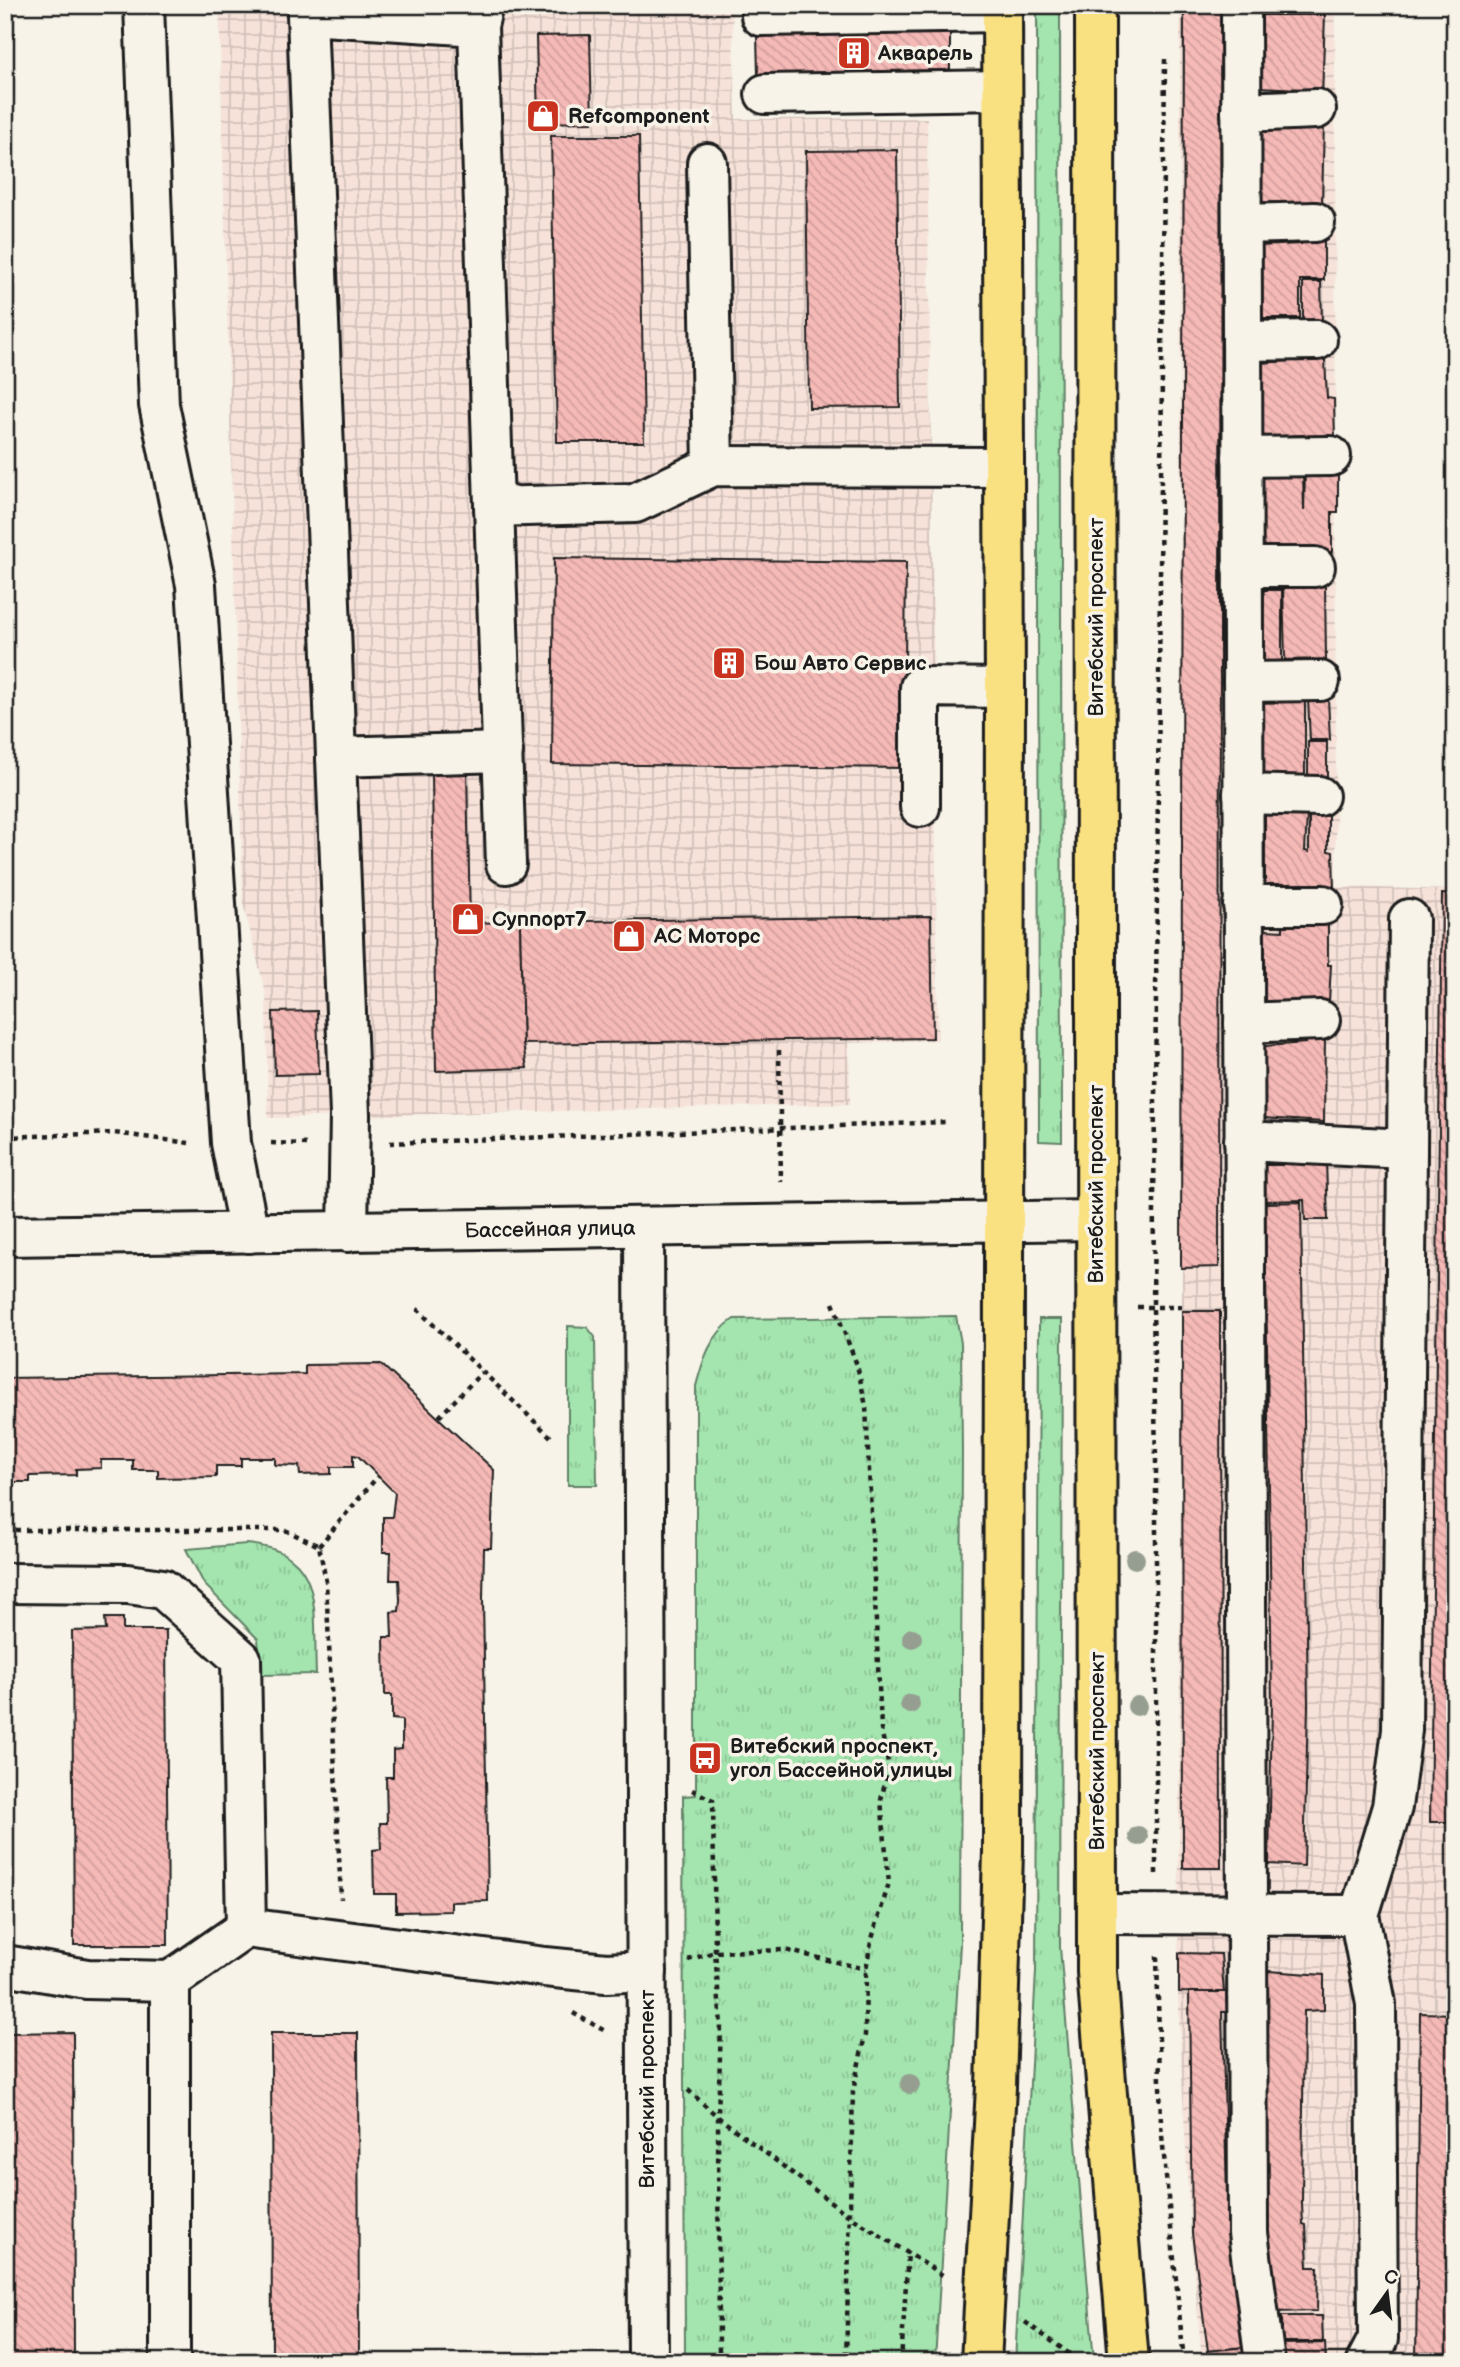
<svg xmlns="http://www.w3.org/2000/svg" width="1460" height="2367" font-family="'Balsamiq Sans',sans-serif">
<style>
.industrial{fill:url(#industrial-grid)}
.grass{fill:url(#grass-tufts);stroke:#608066;stroke-width:2}
.building{fill:url(#building-back-hatch);stroke:#1c1c1c;stroke-width:2}
.lines{fill:none;stroke-linecap:round;stroke-linejoin:round}
.minor-casing{stroke:#1c1c1c;stroke-width:44}
.major-casing{stroke:#1c1c1c;stroke-width:44}
.path{stroke:#1c1c1c;stroke-width:4.5;stroke-dasharray:5 5;stroke-linecap:butt}
.minor{stroke:#f7f3e8;stroke-width:38}
.major{stroke:#f9e181;stroke-width:38}
.tree{fill:#959e90}
.labels{text-anchor:middle;stroke-width:7;stroke-linejoin:round;paint-order:stroke}
.poi-label{font-size:21px;font-weight:bold;fill:#1c1c1c;stroke:#f7f3e8;text-anchor:start}
.street-label{font-size:21px;fill:#1c1c1c;stroke:#f7f3e8}
</style>
<defs>
<pattern id="industrial-grid" width="8" height="8" patternUnits="userSpaceOnUse" patternTransform="scale(1.75)"><rect width="8" height="8" fill="#f6e2d9"/><path d="M0 4h8M4 0v8" fill="none" stroke="#d2c1ba"/></pattern>
<pattern id="grass-tufts" width="24" height="20" patternUnits="userSpaceOnUse" patternTransform="scale(1.75)"><rect width="24" height="20" fill="#a4e5af"/><path d="M3 7l-1-3M5 7V3M7 7l1-3M15 17l-1-3M17 17v-4M19 17l1-3" fill="none" stroke="#8dc496"/></pattern>
<pattern id="building-back-hatch" width="6" height="6" patternUnits="userSpaceOnUse" patternTransform="scale(1.75)"><rect width="6" height="6" fill="#f5b9b6"/><path d="M-1 5l2 2M0 0l6 6M5-1l2 2" fill="none" stroke="#d19e9c"/></pattern>
</defs>
<rect width="100%" height="100%" fill="#f7f3e8"/>
<filter id="ink" filterUnits="userSpaceOnUse"><feTurbulence type="fractalNoise" baseFrequency=".0143" numOctaves="2"/><feDisplacementMap in="SourceGraphic" scale="14" xChannelSelector="R" yChannelSelector="G"/><feConvolveMatrix kernelMatrix="1 2 1 2 8 2 1 2 1" color-interpolation-filters="sRGB"/></filter>
<g filter="url(#ink)">
<g class="industrial">
<path d="M219,5h513l4,114 191,-1 11,922 -89,3 1,61 -582,14 -2,-123 -23,-92z"/>
<path d="M1180,5h155l1,882 119,3v1472h-253l-13,-152 -11,-210 4,-693z"/>
</g>
<g class="grass">
<path d="M1037,5h23l2,1137 -23,-1z"/>
<path d="M956,1316l5,27 1,107 -2,494 -25,418h-250l-2,-566 13,-1v-409c7,-26 14,-51 38,-67z"/>
<path d="M1039,1319h23l-2,628 34,415h-79l21,-391z"/>
<path d="M568,1326l19,1 8,10 2,148h-29z"/>
<path d="M247,1544c80,7 66,68 69,130l-55,1 -3,-36 -54,-55 -18,-35z"/>
</g>
<g class="building">
<path d="M1184,5h37l-2,1262 -38,1z"/>
<path d="M1258,15h67l-3,81 -20,-1 -1,-6 -44,-2z"/>
<path d="M950,31v39l-192,4 -1,-39z"/>
<path d="M590,35l2,87 -54,1 -2,-87z"/>
<path d="M1324,122l-2,82 -64,-2 1,-72z"/>
<path d="M551,136h88l5,306h-87z"/>
<path d="M897,150l3,257 -91,1 -3,-257z"/>
<path d="M1301,238h23v42h-24v38h-42v-72l43,-2z"/>
<path d="M1303,282h18l1,41h-19z"/>
<path d="M1325,359l2,39 7,1 1,41 -32,1v-6l-43,2 -2,-74z"/>
<path d="M1305,470l33,1v41h-6v40l-49,-1v-3l-20,-1 -2,-72 42,-2 1,38z"/>
<path d="M554,558l352,4 -2,206 -352,-4z"/>
<path d="M1325,584l1,75 -41,1 -2,-75z"/>
<path d="M1264,590h18v72l-19,1z"/>
<path d="M1328,698l2,42h-20l-2,-41z"/>
<path d="M1264,702h41v75l-41,-3z"/>
<path d="M1308,742h19v36l-19,1z"/>
<path d="M467,771l3,152 50,-1 3,122 4,24 -91,3 -4,-298z"/>
<path d="M1265,815h42l-2,36 4,1v-37l19,1v35l5,1 1,37 -69,-2z"/>
<path d="M1442,894l13,1v927h-25z"/>
<path d="M931,916l2,122 -410,6 -3,-122z"/>
<path d="M1305,920h23v45h3l-2,37 -65,1 1,-73 18,1v-6l22,1z"/>
<path d="M317,1011l2,63 -44,1 -2,-63z"/>
<path d="M1306,1037h19l-1,85 -61,-4 1,-72 42,-3z"/>
<path d="M1282,1160l44,1 2,59h-23l-1,-20 -40,1 -1,-36h19z"/>
<path d="M1301,1202l7,503 -4,161 -35,-2 3,-159 -7,-502z"/>
<path d="M1182,1311h38l1,557h-38z"/>
<path d="M381,1364l113,106 -3,78h-7l-1,51 5,302 -37,1v9l-55,1v-18h-22l-1,-44 8,-1 -1,-26h7l-1,-46h7v-27l9,-1v-29l-10,-1v-24h-7l-1,-58h8l-1,-25 8,-1 1,-11 -1,-20h-9l1,-28h-8v-35h9l3,-24 -37,-37 -5,-1v12h-22v7l-31,1 -1,-9 -24,-1v-7h-34v8h-25v11l-58,1v-8h-25v-10h-32v8l-25,1v6l-46,1v6h-25v-104l300,-4v-9z"/>
<path d="M105,1618h18v12h43l2,315h-94l-2,-314 34,-1z"/>
<path d="M1179,1953l42,1 3,39 -45,-1z"/>
<path d="M1268,1971l56,4v35l-20,1 -2,193 1,20 3,1 2,42h10l-1,44 -44,1 -7,-108z"/>
<path d="M1189,1992h37l1,20h-5l6,216 15,119 -35,4 -16,-117z"/>
<path d="M1420,2013l35,1v348h-39z"/>
<path d="M73,2032l1,330h-69v-329z"/>
<path d="M271,2033h87l1,329h-87z"/>
<path d="M1282,2316h40l1,26h-41z"/>
<path d="M1325,2343l1,19h-43v-18z"/>
<path d="M1247,2347l2,15h-41l-1,-11z"/>
</g>
<g class="lines">
<g class="minor-casing">
<g id="minor">
<path d="M144,5l15,400 37,180 35,558 18,90"/>
<path d="M1241,5l7,2228 17,129"/>
<path d="M761,16l241,-4"/>
<path d="M478,26l28,838"/>
<path d="M765,94l237,-4"/>
<path d="M1241,112l75,-3"/>
<path d="M707,163l6,303"/>
<path d="M1242,224l73,-2"/>
<path d="M1242,341l75,-1"/>
<path d="M1242,457l89,-1"/>
<path d="M494,507l141,-4 78,-37 290,1"/>
<path d="M1242,567h73"/>
<path d="M1243,682l77,-1"/>
<path d="M336,757l167,-5"/>
<path d="M1243,794l76,2"/>
<path d="M920,807v-120l85,1"/>
<path d="M1243,905h80"/>
<path d="M1244,1023l76,-3"/>
<path d="M1244,1141l163,8"/>
<path d="M644,1227l4,1135"/>
<path d="M348,1232l2,-117 -43,-1100 171,11 5,-21"/>
<path d="M5,1236l1090,-16"/>
<path d="M5,1583l123,1 35,5 78,70 5,269"/>
<path d="M1098,1914l261,1"/>
<path d="M5,1965l82,14 83,2 76,-53 299,39 61,6 41,-2"/>
<path d="M170,1981v381"/>
<path d="M1366,2362l12,-23 -2,-335 -17,-89 33,-108 10,-77 7,-811"/>
</g>
</g>
<g class="major-casing">
<g id="major">
<path d="M1095,5l2,1967 32,390"/>
<path d="M981,2362l15,-275 7,-235 2,-1164 -3,-683"/>
</g>
</g>
<g class="path">
<path d="M779,1050l2,132"/>
<path d="M5,1137l109,-4 75,10"/>
<path d="M271,1143l37,1"/>
<path d="M390,1143l556,-21"/>
<path d="M833,1303l24,62 9,41 15,323 8,38 -8,33 8,83 -18,59 -5,27 -1,66 -12,56 -7,271"/>
<path d="M1137,1307h45"/>
<path d="M417,1309l136,130"/>
<path d="M439,1417l43,-45"/>
<path d="M5,1530h280l34,16 7,35 15,318"/>
<path d="M319,1546l59,-70"/>
<path d="M692,1790l21,10 2,152 6,73 -3,92 1,245"/>
<path d="M1156,1874v-416l-3,-151 12,-1249"/>
<path d="M1157,1956l4,169 23,237"/>
<path d="M688,1960l27,-8 70,-2 81,19"/>
<path d="M573,2013l32,18"/>
<path d="M688,2090l30,27 130,98 96,61"/>
<path d="M1025,2322l56,40"/>
<path d="M901,2362l7,-110"/>
</g>
<use href="#minor" class="minor"/>
<use href="#major" class="major"/>
</g>
<g class="tree">
<circle cx="1135" cy="1559" r="10"/>
<circle cx="912" cy="1638" r="10"/>
<circle cx="910" cy="1704" r="10"/>
<circle cx="1137" cy="1706" r="10"/>
<circle cx="1138" cy="1836" r="10"/>
<circle cx="910" cy="2084" r="10"/>
</g>
</g>
<defs>
<g id="building-square" transform="scale(1.75)"><rect x="-9" y="-9" width="18" height="18" rx="4" fill="#c8321e" stroke="#f7f3e8"/><path d="M-4-6H4V6H1V3H-1V6H-4ZM-2.5-4.3h1.7v1.8h-1.7ZM.8-4.3h1.7v1.8H.8ZM-2.5-1h1.7V.8h-1.7ZM.8-1h1.7V.8H.8Z" fill="#fff"/></g>
<g id="shop-square" transform="scale(1.75)"><rect x="-9" y="-9" width="18" height="18" rx="4" fill="#c8321e" stroke="#f7f3e8"/><path d="M-5-2.5h2.3a2.7 3.5 0 0 1 5.4 0H5L5.5 6h-11ZM-1.5-2.5h3a1.5 2.3 0 0 0-3 0Z" fill="#fff"/></g>
<g id="bus-square" transform="scale(1.75)"><rect x="-9" y="-9" width="18" height="18" rx="4" fill="#c8321e" stroke="#f7f3e8"/><path d="M-5-6H5V4H4V6H2V4H-2V6H-4V4H-5ZM-3.5-4V0h7V-4ZM-3.5 1.2v1.5H-2V1.2ZM2 1.2v1.5H3.5V1.2Z" fill="#fff"/></g>
</defs>
<g fill-rule="evenodd">
<use href="#building-square" x="854" y="53"/>
<use href="#shop-square" x="543" y="116"/>
<use href="#building-square" x="729" y="663"/>
<use href="#shop-square" x="468" y="919"/>
<use href="#shop-square" x="629" y="936"/>
<use href="#bus-square" x="705" y="1758"/>
</g>
<g class="labels">
<g class="poi-label">
<text x="878" y="60">Акварель</text>
<text x="568" y="123">Refcomponent</text>
<text x="754" y="670">Бош Авто Сервис</text>
<text x="492" y="926">Суппорт7</text>
<text x="654" y="943">АС Моторс</text>
<text x="730" y="1753">Витебский проспект,<tspan x="730" dy="24">угол Бассейной улицы</tspan></text>
</g>
<g class="street-label">
<text transform="translate(1096 617) rotate(-90)" y="7">Витебский проспект</text>
<text transform="translate(1096 1184) rotate(-90)" y="7">Витебский проспект</text>
<text transform="translate(550 1229) rotate(-1)" y="7">Бассейная улица</text>
<text transform="translate(1097 1751) rotate(-90)" y="7">Витебский проспект</text>
<text transform="translate(647 2089) rotate(-90)" y="7">Витебский проспект</text>
</g>
</g>
<rect width="1460" height="2367" fill="none" stroke="#f7f3e8" stroke-width="28"/>
<rect x="14" y="14" width="1432" height="2339" fill="none" stroke="#1c1c1c" stroke-width="2.5" filter="url(#ink)"/>
<g transform="translate(1387 2293) rotate(14)" stroke="#f7f3e8" stroke-width="5" paint-order="stroke">
<path d="M0-5L12 26L0 18L-12 26Z" fill="#1c1c1c"/>
<text y="-10" font-size="19" font-weight="bold" text-anchor="middle" fill="#1c1c1c">С</text>
</g>
</svg>
